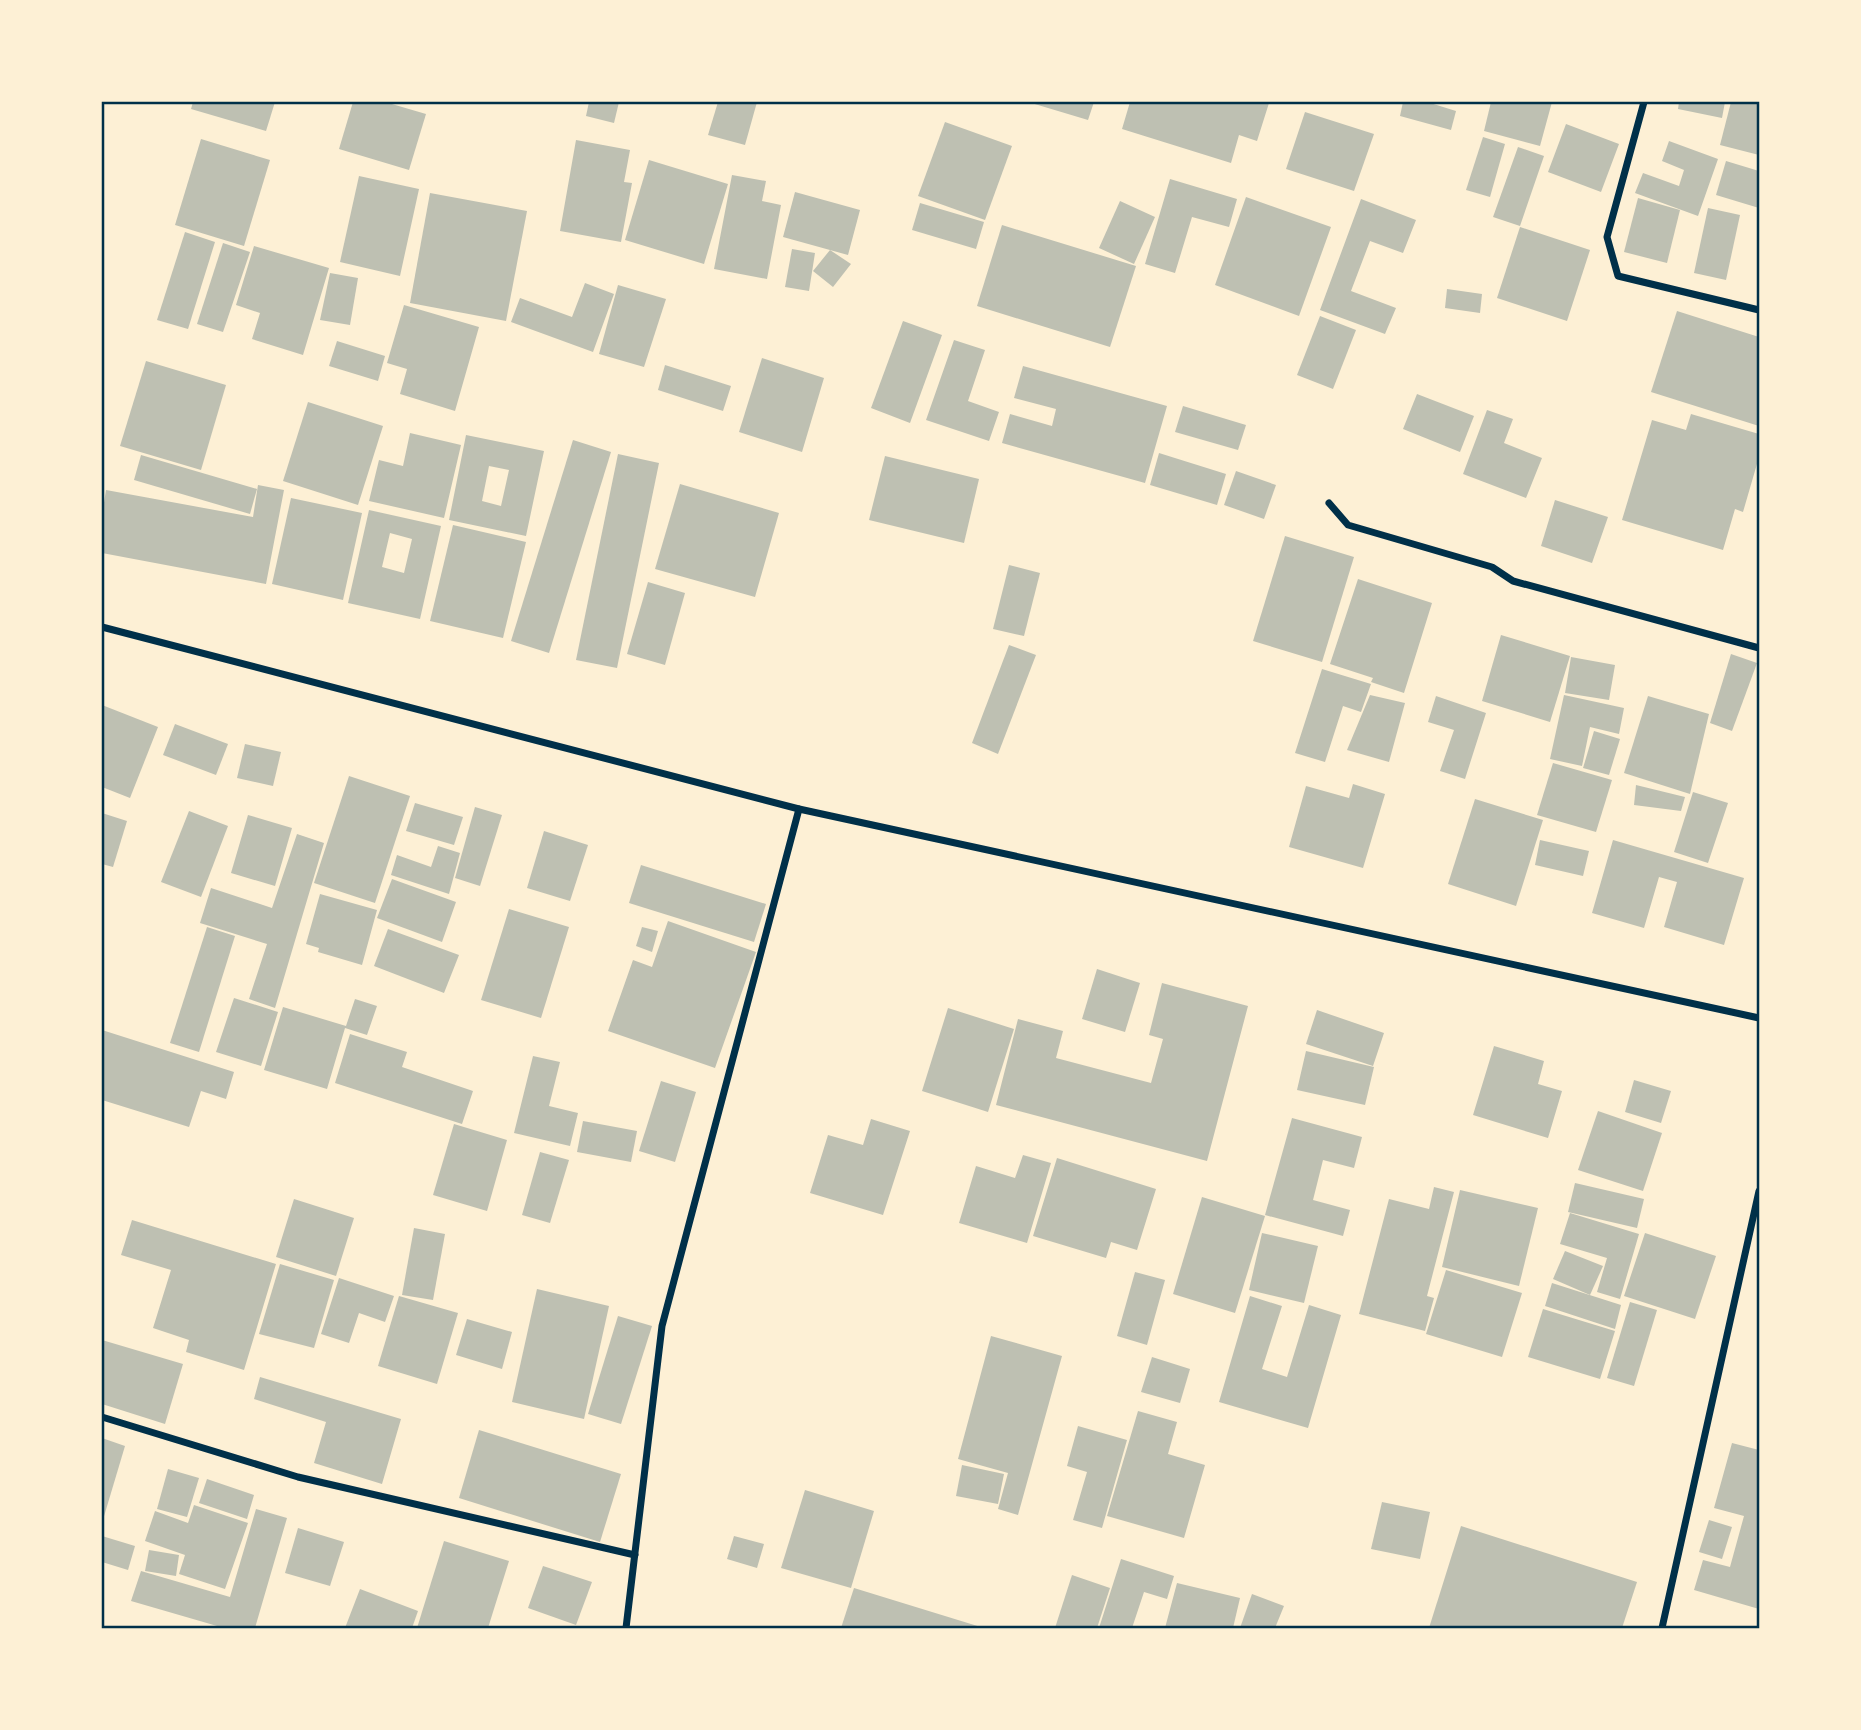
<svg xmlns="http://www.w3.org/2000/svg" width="1861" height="1730" font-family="Roboto,sans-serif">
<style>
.building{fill:#bec0b2;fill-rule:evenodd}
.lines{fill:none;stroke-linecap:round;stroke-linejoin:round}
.minor{stroke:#003049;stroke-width:7}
.neatline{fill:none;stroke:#003049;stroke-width:2.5}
</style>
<rect width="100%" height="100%" fill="#fdf0d5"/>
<g class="building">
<path d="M193,102h82l-9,29 -75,-22z"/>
<path d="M353,102h32l41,12 -17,56 -70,-21z"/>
<path d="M589,102h30l-5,21 -28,-7z"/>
<path d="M718,102h39l-12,43 -37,-10z"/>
<path d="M1028,102h66l-6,18z"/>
<path d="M1130,102h135l4,1 -12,38 -18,-6 -8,28 -109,-34z"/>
<path d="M1403,102h24l29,9 -5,19 -51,-14z"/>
<path d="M1491,102h61l-12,44 -56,-15z"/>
<path d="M1679,102h46l-3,16 -44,-9z"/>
<path d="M1731,102h28v53l-39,-10z"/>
<path d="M1305,112l69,22 -20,57 -68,-22z"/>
<path d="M945,122l67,24 -27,74 -67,-24z"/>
<path d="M1566,124l53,20 -18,48 -53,-20z"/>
<path d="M1483,137l22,7 -15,53 -24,-7z"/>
<path d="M201,139l69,21 -26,86 -69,-21z"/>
<path d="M576,140l54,10 -6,32 8,1 -11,59 -61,-11z"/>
<path d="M1669,141l49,18 -20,57 -63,-23 8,-20 36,13 5,-16 -22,-9z"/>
<path d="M1518,147l26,9 -24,70 -27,-9z"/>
<path d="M649,160l79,24 -24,80 -79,-24z"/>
<path d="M1726,161l33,10v37l-43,-13z"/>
<path d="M732,175l34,6 -4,20 19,4 -14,74 -53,-10z"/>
<path d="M359,176l60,13 -19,87 -60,-14z"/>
<path d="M1170,179l67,20 -8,28 -37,-10 -17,56 -30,-9z"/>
<path d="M795,192l65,18 -12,45 -65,-18z"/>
<path d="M430,193l97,18 -21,110 -96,-18z"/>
<path d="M1246,197l85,30 -32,89 -84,-31z"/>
<path d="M1638,198l42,12 -13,53 -43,-11z"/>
<path d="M1361,199l55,21 -13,33 -33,-12 -19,50 45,17 -11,26 -65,-24z"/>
<path d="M1120,201l35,16 -21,47 -35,-16z"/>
<path d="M920,203l64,19 -8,27 -64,-19z"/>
<path d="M1708,208l32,7 -14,65 -32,-7z"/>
<path d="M1002,225l134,41 -26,81 -133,-41z"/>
<path d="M1520,227l70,23 -23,71 -70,-23z"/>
<path d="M185,232l30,10 -27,87 -31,-9z"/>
<path d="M223,243l27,9 -27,80 -26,-8z"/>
<path d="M254,246l75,22 -26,87 -51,-16 8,-26 -24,-8z"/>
<path d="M792,249l23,4 -6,38 -24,-4z"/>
<path d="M830,250l21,14 -18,23 -20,-16z"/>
<path d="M330,273l28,5 -8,47 -30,-5z"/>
<path d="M585,283l29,11 -21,58 -82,-30 9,-24 52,19z"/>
<path d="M618,285l48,14 -22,68 -45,-13z"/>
<path d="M1447,289l35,5 -2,19 -35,-5z"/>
<path d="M404,305l75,22 -24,84 -55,-17 7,-25 -20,-6z"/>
<path d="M1677,311l82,26v89l-108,-34z"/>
<path d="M1320,316l36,14 -23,59 -36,-14z"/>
<path d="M903,321l39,14 -32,88 -39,-15z"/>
<path d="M954,340l31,10 -17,51 31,11 -10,29 -63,-21z"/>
<path d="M337,341l48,15 -7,25 -49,-15z"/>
<path d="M762,358l62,20 -22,74 -63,-20z"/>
<path d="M146,361l80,24 -25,85 -81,-24z"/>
<path d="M665,365l66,21 -8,25 -65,-21z"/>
<path d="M1023,366l144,40 -22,77 -143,-40 8,-29 42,12 4,-17 -42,-11z"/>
<path d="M1417,394l57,22 -14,36 -57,-23z"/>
<path d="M308,402l75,24 -25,79 -75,-24z"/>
<path d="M1183,406l63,19 -8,25 -63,-18z"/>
<path d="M1487,410l26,9 -9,24 38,15 -16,40 -63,-24z"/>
<path d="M1691,414l68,20v23l-16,55 -8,-3 -12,41 -101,-30 30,-100 34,10z"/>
<path d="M410,433l51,12 -17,73 -75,-17 10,-41 24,6z"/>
<path d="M466,435l78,16 -18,85 -77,-16zM489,466l20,4 -8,36 -19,-5z"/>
<path d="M573,440l38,12 -62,201 -38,-12z"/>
<path d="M1159,453l67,21 -9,31 -67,-20z"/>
<path d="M618,454l41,9 -42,205 -41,-8z"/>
<path d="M141,455l116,34 -7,25 -116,-34z"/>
<path d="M885,456l94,23 -15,64 -95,-23z"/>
<path d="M1236,471l40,14 -12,34 -40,-14z"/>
<path d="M680,484l99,29 -24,84 -100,-28z"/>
<path d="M258,485l26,5 -18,94 -164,-31v-38l4,-25 147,27z"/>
<path d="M291,498l71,15 -19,87 -71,-16z"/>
<path d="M1555,500l53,17 -16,46 -51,-17z"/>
<path d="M369,510l72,16 -21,93 -72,-16zM390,533l22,6 -8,34 -22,-6z"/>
<path d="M453,525l73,17 -23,96 -73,-17z"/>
<path d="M1285,536l69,21 -32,105 -69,-21z"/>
<path d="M1009,565l31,8 -16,63 -31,-7z"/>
<path d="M1358,579l74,24 -28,90 -33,-11 2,-4 -43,-14z"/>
<path d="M648,582l37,11 -20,72 -38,-11z"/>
<path d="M1501,635l69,21 -20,66 -68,-21z"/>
<path d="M1009,645l27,10 -38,99 -26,-11z"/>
<path d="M1731,654l26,9 -25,68 -22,-8z"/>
<path d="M1571,657l44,8 -6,35 -44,-7z"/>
<path d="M1322,669l49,15 -10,28 -18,-6 -18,56 -30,-9z"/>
<path d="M1370,695l35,8 -16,59 -42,-12z"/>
<path d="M1564,695l60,13 -5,26 -29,-7 -8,39 -32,-7z"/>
<path d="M1436,696l50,17 -21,66 -25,-8 14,-41 -26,-8z"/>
<path d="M1648,696l61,18 -19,80 -66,-21z"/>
<path d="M102,705l56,22 -28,71 -28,-11z"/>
<path d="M175,724l53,20 -12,31 -53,-20z"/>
<path d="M1594,731l26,8 -11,36 -26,-7z"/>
<path d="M245,744l36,8 -8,34 -36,-8z"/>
<path d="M1553,763l59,17 -16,52 -59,-17z"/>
<path d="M349,776l61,20 -35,107 -61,-20z"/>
<path d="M1353,784l32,10 -22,74 -74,-21 17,-61 43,12z"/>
<path d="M1636,785l49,12 -4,14 -47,-6z"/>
<path d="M1693,792l35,11 -20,60 -34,-11z"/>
<path d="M1475,799l68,21 -27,86 -68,-22z"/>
<path d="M415,803l48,14 -9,28 -48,-14z"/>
<path d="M475,807l27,8 -22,71 -25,-8z"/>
<path d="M189,811l39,15 -27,71 -40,-15z"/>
<path d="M102,813l25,8 -14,46 -11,-3z"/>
<path d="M248,815l44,13 -17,58 -44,-13z"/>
<path d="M544,831l44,14 -18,56 -43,-13z"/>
<path d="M297,834l27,9 -49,165 -26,-9 18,-55 -67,-21 11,-35 61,20z"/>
<path d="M1540,840l49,11 -6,25 -48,-11z"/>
<path d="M1613,840l131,38 -20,67 -60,-18 13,-45 -18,-5 -15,51 -52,-15z"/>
<path d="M438,846l22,7 -11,41 -58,-19 6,-20 34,12z"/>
<path d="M641,865l125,39 -12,38 -125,-39z"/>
<path d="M392,879l64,23 -14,40 -65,-24z"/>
<path d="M320,894l57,16 -15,55 -44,-13 1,-4 -13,-4z"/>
<path d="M509,909l60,18 -28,91 -60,-18z"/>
<path d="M668,921l88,31 -41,116 -107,-37 25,-71 19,7z"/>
<path d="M207,927l28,9 -36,116 -29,-9z"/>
<path d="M642,927l16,4 -6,21 -16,-6z"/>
<path d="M388,929l71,26 -15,38 -70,-27z"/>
<path d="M1097,969l43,14 -15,49 -43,-13z"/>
<path d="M1162,983l86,23 -41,155 -211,-56 22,-86 45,12 -7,27 95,25 12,-44 -14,-4z"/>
<path d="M234,998l44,14 -17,54 -45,-14z"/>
<path d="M355,999l22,7 -10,29 -22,-7 -18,61 -63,-19 19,-63 63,19z"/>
<path d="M948,1008l66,21 -26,83 -66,-21z"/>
<path d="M1317,1010l67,23 -11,33 -67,-22z"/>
<path d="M102,1030l132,42 -8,27 -25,-8 -12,36 -87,-27z"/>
<path d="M350,1034l57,18 -5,15 71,24 -11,33 -127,-41z"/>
<path d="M1494,1046l50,15 -6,23 24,7 -14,47 -75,-23z"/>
<path d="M1306,1051l68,16 -9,38 -68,-15z"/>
<path d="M533,1056l27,6 -11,44 29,7 -8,33 -56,-13z"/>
<path d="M1634,1080l37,11 -10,32 -36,-11z"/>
<path d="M661,1081l35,11 -21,70 -36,-11z"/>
<path d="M1598,1111l64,22 -19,58 -65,-21z"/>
<path d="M1292,1118l70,19 -8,31 -31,-8 -10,40 37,10 -7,26 -78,-21z"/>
<path d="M871,1119l39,12 -27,84 -73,-22 18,-58 35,10z"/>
<path d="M583,1121l54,10 -6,31 -54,-10z"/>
<path d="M454,1124l53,16 -20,71 -54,-16z"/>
<path d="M540,1152l29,8 -19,63 -28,-8z"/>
<path d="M1023,1155l28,8 -24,80 -68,-20 17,-57 39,12z"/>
<path d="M1057,1158l99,31 -19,61 -26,-8 -5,16 -73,-22z"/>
<path d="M1575,1183l69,16 -7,29 -69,-16z"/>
<path d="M1434,1187l20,5 -27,104 7,2 -9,33 -66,-17 30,-115 40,10z"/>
<path d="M1460,1190l78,18 -19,78 -77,-19z"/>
<path d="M1202,1197l63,19 -30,97 -62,-19z"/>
<path d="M294,1199l60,19 -18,58 -60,-19z"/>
<path d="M1570,1213l69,21 -19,65 -23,-7 10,-34 -47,-14z"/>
<path d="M132,1220l144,44 -32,106 -58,-18 3,-12 -36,-12 18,-58 -50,-15z"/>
<path d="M414,1228l31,6 -12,66 -31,-5z"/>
<path d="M1262,1233l56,13 -14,57 -55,-13z"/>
<path d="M1645,1233l71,23 -21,63 -71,-23z"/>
<path d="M1565,1251l38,15 -13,29 -37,-16z"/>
<path d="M280,1264l54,16 -20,68 -55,-14z"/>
<path d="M1446,1270l76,23 -20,64 -76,-23z"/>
<path d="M1135,1272l30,8 -18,65 -30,-9z"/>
<path d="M339,1278l55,18 -9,26 -26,-9 -10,30 -28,-9z"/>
<path d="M1552,1283l69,22 -6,24 -70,-23z"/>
<path d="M537,1289l72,17 -25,113 -72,-17z"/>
<path d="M399,1296l59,17 -21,71 -59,-18z"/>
<path d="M1250,1296l32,10 -20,63 25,8 22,-72 32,10 -33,113 -89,-26z"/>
<path d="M1630,1302l27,8 -23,76 -27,-8z"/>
<path d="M1543,1309l72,22 -15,48 -72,-22z"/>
<path d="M618,1316l34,10 -31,98 -33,-10z"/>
<path d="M467,1319l45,13 -10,37 -46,-14z"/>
<path d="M991,1336l71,20 -44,159 -20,-6 10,-36 -50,-14z"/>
<path d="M102,1340l81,24 -18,60 -63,-20z"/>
<path d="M1152,1357l38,12 -10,34 -39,-11z"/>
<path d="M260,1377l141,42 -19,65 -68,-21 12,-41 -72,-23z"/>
<path d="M1138,1411l39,11 -9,32 37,11 -21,73 -77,-22z"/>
<path d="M1078,1426l49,14 -25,88 -29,-8 14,-48 -20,-6z"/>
<path d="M479,1430l142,44 -21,68 -141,-44z"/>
<path d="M102,1438l23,8 -23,77z"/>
<path d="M1732,1443l27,7v159l-65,-19 9,-30 27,7 14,-51 -30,-8z"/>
<path d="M962,1465l42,9 -6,30 -42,-8z"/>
<path d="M168,1469l31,9 -12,39 -30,-8z"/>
<path d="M207,1479l47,16 -7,24 -48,-16z"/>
<path d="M805,1490l69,21 -23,77 -70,-20z"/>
<path d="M1382,1502l48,10 -10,47 -49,-10z"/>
<path d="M194,1505l54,18 -23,66 -46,-15 6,-19 -40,-14 10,-30 33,12z"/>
<path d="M256,1509l31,9 -32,110h-31l-93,-27 10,-30 89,26z"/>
<path d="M1709,1520l23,7 -10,32 -23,-7z"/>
<path d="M1461,1526l176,56 -15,46h-193z"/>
<path d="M298,1528l46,14 -14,44 -45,-13z"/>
<path d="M102,1536l33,10 -7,24 -26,-8z"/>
<path d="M734,1536l30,8 -7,24 -30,-9z"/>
<path d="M444,1541l65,20 -21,67h-71z"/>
<path d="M149,1550l30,5 -3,21 -31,-5z"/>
<path d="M1121,1559l53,17 -7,23 -23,-7 -12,36h-33z"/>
<path d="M543,1566l49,16 -16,43 -48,-17z"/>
<path d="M1072,1575l38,13 -13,40h-42z"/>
<path d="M1177,1583l63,15 -7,30h-68z"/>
<path d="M854,1588l130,40h-143z"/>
<path d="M360,1589l58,22 -6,17h-67z"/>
<path d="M1252,1594l32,12 -9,22h-35z"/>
</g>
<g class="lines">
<g class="minor">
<path d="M1644,102l-37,135 11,39 141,34"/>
<path d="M1329,503l19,22 144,42 21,14 246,67"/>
<path d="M102,627l697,182 960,209"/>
<path d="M102,1417l196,60 337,78"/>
<path d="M626,1628l36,-302 137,-517"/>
<path d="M1662,1628l97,-437"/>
</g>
</g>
<rect width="1861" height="1730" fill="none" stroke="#fdf0d5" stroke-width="206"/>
<rect x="103" y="103" width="1655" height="1524" class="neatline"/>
</svg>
